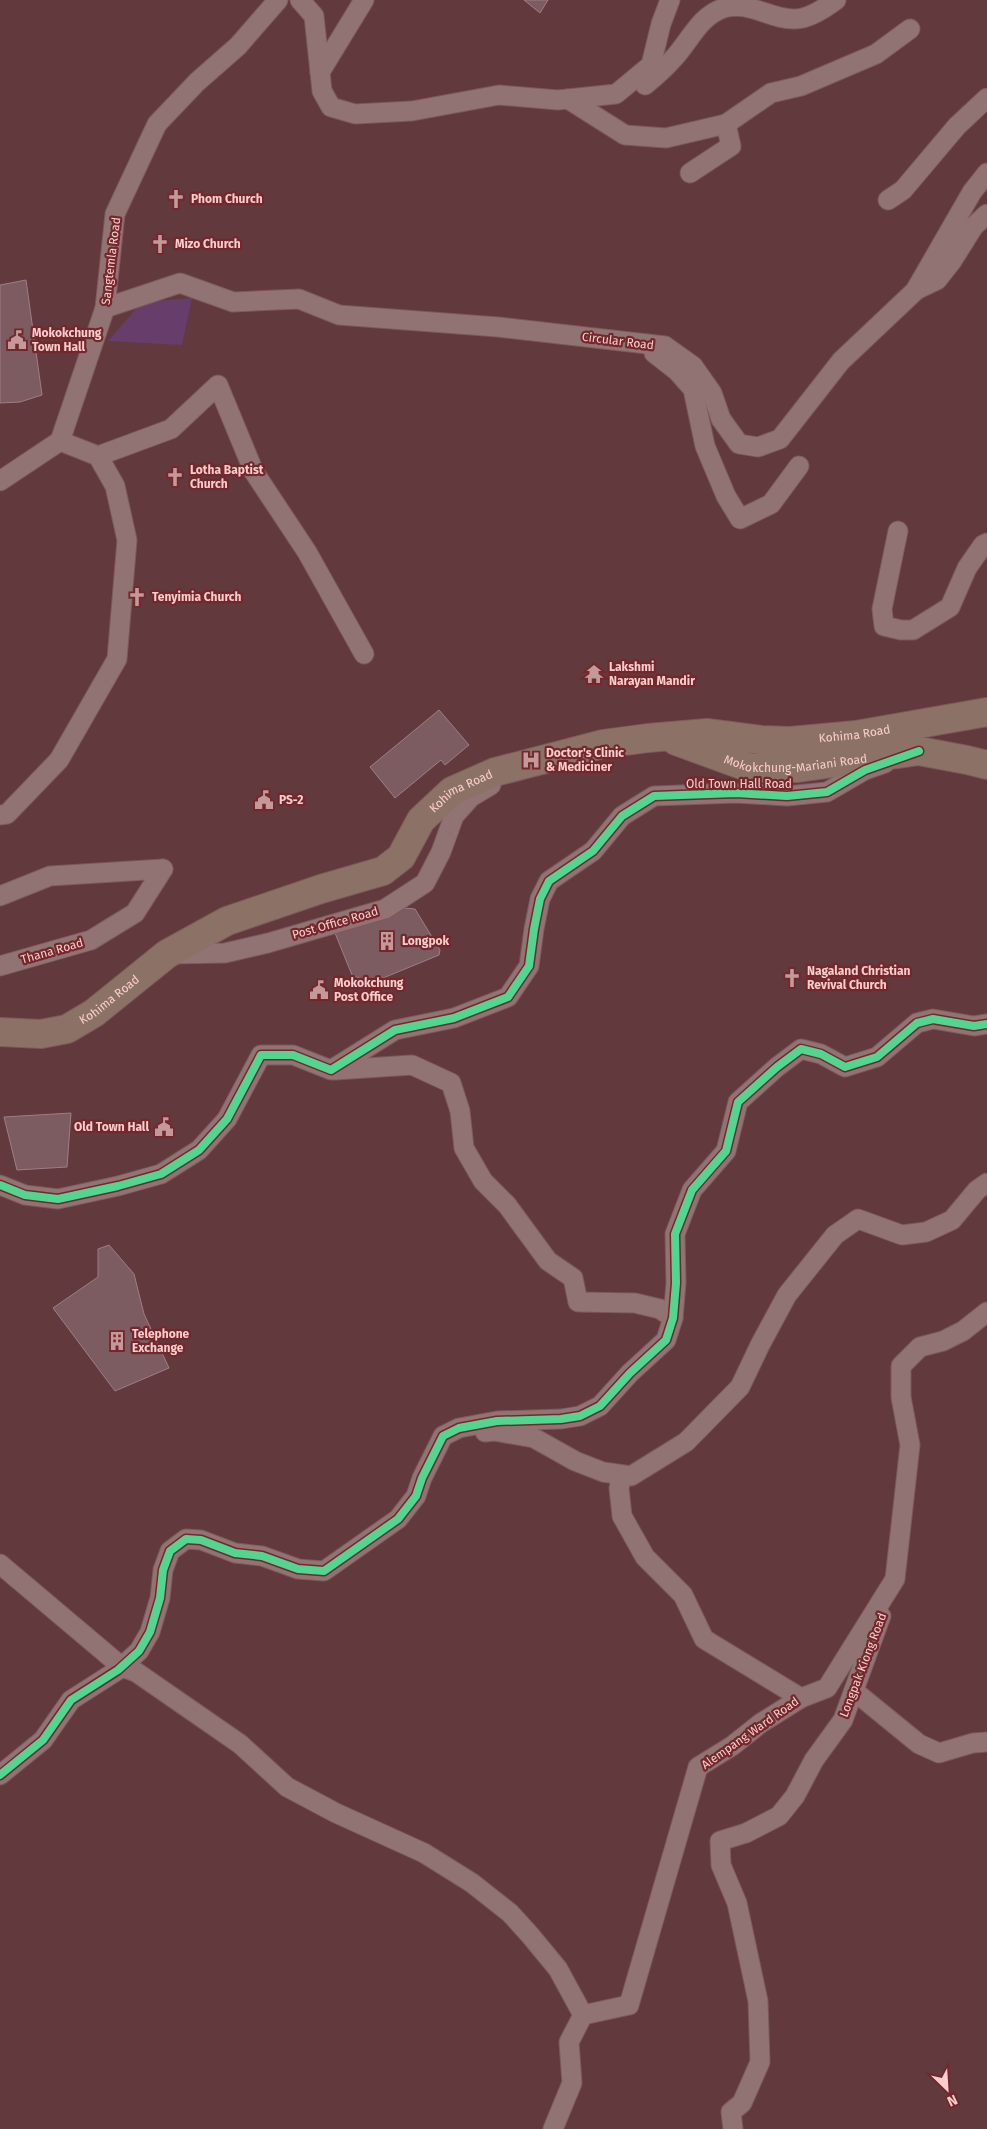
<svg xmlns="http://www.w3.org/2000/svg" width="987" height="2129" font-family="'Fira Sans',sans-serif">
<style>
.green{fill:#673d6c}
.building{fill:#7c5b61;stroke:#a07d84}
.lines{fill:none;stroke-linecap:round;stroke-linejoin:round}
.minor-casing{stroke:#7d595b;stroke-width:21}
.highway-casing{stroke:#7d595b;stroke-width:30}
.minor{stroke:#927374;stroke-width:19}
.highway{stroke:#8c7266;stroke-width:28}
.cycleway-casing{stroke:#73282e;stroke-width:11}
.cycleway{stroke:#53d58f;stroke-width:8}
.labels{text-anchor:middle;stroke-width:4.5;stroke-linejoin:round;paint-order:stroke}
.poi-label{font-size:12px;font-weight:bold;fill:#facccb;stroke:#73282e;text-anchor:start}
.street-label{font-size:12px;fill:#facccb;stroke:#73282e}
</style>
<rect width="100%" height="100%" fill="#62393c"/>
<path class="green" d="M192,298l-10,47 -74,-4 34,-39z"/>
<g class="building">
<path d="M524,0h24l-8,13z"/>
<path d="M26,280l16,115 -22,7 -20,1v-118z"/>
<path d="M439,710l30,35 -24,20 -4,-5 -46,38 -25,-31z"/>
<path d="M404,908l11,1 25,41 -1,5 -68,28 -19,-8 -17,-42z"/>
<path d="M71,1113l-4,54 -50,3 -13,-53z"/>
<path d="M109,1245l25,29 10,40 25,54 -54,23 -62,-83 45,-31v-28z"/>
</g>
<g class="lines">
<g class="minor-casing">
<g id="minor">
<path d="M300,0l14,16 8,75 9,16 24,7 57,-3 87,-16 59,5 58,-6 35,-29 10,-41 9,-24"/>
<path d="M320,72l44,-72"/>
<path d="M645,85c10,-8 20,-17 28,-26 17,-18 26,-43 51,-51 24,-8 47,12 71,11 14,0 30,-11 41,-19"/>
<path d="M568,99l57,36 41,3 60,-14 5,22 -41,27"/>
<path d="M726,124l45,-31 30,-7 75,-32 34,-25"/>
<path d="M888,200l15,-10 54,-64 30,-28"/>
<path d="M916,290l21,-10 15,-19 22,-35 13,-12"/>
<path d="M105,308l75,-25 53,19 66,-3 40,16 159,12 167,19 28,20 19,27 9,26 18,25 19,3 22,-8 61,-78 74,-70 57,-99 15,-19"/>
<path d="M654,353l23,18 16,18 12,57 21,50 14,23 31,-15 28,-38"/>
<path d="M98,456l73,-27 47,-44 36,87 53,80 57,102"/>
<path d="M0,481l60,-40 45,-133 10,-94 42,-90 40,-42 41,-36 40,-46"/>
<path d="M898,531l-16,78 2,17 17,4h12l37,-23 17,-39 16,-23 4,-2"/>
<path d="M0,815l7,-1 52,-54 58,-101 10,-119 -12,-54 -17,-30 -38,-15"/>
<path d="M0,896l50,-20 113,-7"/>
<path d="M171,954l54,-1 43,-10 117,-34 40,-26 16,-31 13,-36 17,-19 20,-12"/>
<path d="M0,966l91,-26 44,-27 28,-44"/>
<path d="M335,1070l77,-5 39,18 9,28 4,37 19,33 24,24 41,56 25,17 5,24 57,1 25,6 13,9"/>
<path d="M0,1185l25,10 33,4 60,-13 43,-12 38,-24 28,-31 34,-64h32l38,15 64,-40 59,-12 54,-21 21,-31 5,-37 6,-30 9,-18 44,-30 29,-35 32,-20 82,-3 51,3 40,-4 38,-22 20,-7"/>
<path d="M485,1432l9,-1 40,7 41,23 28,11 28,4 55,-34 54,-55 20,-42 27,-50 48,-60 23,-16 44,16 24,-3 26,-12 25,-30 10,-7"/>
<path d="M622,1475l-3,13 3,28 23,41 38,38 21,44 97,59"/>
<path d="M0,1564l122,103 14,5 104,72 47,43 49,26 88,40 48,30 38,30 20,22 28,34 25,46"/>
<path d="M854,1691l65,53 20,9 34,-10 14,-1"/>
<path d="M0,1775l43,-35 28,-40 47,-30 21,-19 11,-19 10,-34 3,-28 7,-19 16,-12 15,1 34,13 27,3 36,13 26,2 74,-52 18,-23 6,-18 21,-42 16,-8 38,-7 64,-2 19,-3 20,-10 30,-33 36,-33 7,-22 3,-35 -1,-49 17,-44 34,-39 12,-49 39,-35 24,-18 20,5 24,13 32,-10 40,-34 16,-4 41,7 13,-2"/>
<path d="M553,2129l19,-46 -3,-41 14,-27 46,-10 69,-238 34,-21 29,-23 40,-25 26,-10 68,-109 15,-134 -9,-48v-31l19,-19 23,-6 20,-10 24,-19"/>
<path d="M733,2129l-2,-17 11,-9 18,-41 -2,-61 -21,-98 -16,-38 -1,-24 26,-8 33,-17 16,-20 19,-36 29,-40 38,-104"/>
</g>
</g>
<g class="highway-casing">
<g id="highway">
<path id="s1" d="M676,741l74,27h48l121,-17 48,9 20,5"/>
<path id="s2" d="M0,1032l41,2 26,-5 27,-16 73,-59 60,-33 94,-32 62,-18 18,-14 20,-37 31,-29 43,-19 108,-28 45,-6 59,-5 54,7 29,1 66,-6 131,-23"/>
</g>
</g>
<use href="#minor" class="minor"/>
<use href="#highway" class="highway"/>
<g class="cycleway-casing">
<g id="cycleway">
<path d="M0,1185l25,10 33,4 60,-13 43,-12 38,-24 28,-31 34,-64h32l38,15 64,-40 59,-12 54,-21 21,-31 5,-37 6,-30 9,-18 44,-30 29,-35 32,-20 82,-3 51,3 40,-4 38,-22 54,-19"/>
<path d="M0,1775l43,-35 28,-40 47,-30 21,-19 11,-19 10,-34 3,-28 7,-19 16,-12 15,1 34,13 27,3 36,13 26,2 74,-52 18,-23 6,-18 21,-42 16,-8 38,-7 64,-2 19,-3 20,-10 30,-33 36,-33 7,-22 3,-35 -1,-49 17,-44 34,-39 12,-49 39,-35 24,-18 20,5 24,13 32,-10 40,-34 16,-4 41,7 13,-2"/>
</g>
</g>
<use href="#cycleway" class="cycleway"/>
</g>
<defs>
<g id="church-bare" transform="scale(1.5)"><path d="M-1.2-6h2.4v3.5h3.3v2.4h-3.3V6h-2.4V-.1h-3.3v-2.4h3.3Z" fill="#c59999" stroke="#73282e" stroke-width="2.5" paint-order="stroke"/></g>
<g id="civic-bare" transform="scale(1.5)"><path d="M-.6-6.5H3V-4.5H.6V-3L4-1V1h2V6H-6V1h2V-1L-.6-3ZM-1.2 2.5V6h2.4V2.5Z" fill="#c59999" stroke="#73282e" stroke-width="2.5" paint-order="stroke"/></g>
<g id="temple-bare" transform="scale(1.5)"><path d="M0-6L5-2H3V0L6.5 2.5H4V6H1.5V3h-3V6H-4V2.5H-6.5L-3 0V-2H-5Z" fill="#c59999" stroke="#73282e" stroke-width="2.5" paint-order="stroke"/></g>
<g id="hospital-bare" transform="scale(1.5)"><path d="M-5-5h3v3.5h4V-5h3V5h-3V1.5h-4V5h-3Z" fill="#c59999" stroke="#73282e" stroke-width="2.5" paint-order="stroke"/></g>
<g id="building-bare" transform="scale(1.5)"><path d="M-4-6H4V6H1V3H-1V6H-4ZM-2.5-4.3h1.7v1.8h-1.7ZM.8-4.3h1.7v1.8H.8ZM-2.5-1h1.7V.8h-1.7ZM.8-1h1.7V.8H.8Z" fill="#c59999" stroke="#73282e" stroke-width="2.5" paint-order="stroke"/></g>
</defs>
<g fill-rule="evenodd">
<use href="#church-bare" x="176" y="199"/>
<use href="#church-bare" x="160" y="244"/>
<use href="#civic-bare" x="17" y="340"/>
<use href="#church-bare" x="175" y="477"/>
<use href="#church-bare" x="137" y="597"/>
<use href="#temple-bare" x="594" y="674"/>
<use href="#hospital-bare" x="531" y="760"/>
<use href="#civic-bare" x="264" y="800"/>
<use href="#building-bare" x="387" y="941"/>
<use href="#church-bare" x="792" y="978"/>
<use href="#civic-bare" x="319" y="990"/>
<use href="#civic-bare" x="164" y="1127"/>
<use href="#building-bare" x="117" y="1341"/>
</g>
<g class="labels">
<g class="poi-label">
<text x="191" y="203">Phom Church</text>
<text x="175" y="248">Mizo Church</text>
<text x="32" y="337">Mokokchung<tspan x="32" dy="14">Town Hall</tspan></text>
<text x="190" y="474">Lotha Baptist<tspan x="190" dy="14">Church</tspan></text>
<text x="152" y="601">Tenyimia Church</text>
<text x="609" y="671">Lakshmi<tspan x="609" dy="14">Narayan Mandir</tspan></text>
<text x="546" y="757">Doctor's Clinic<tspan x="546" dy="14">&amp; Mediciner</tspan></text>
<text x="279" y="804">PS-2</text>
<text x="402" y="945">Longpok</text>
<text x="807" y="975">Nagaland Christian<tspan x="807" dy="14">Revival Church</tspan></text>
<text x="334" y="987">Mokokchung<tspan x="334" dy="14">Post Office</tspan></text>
<text x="149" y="1131" text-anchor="end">Old Town Hall</text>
<text x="132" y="1338">Telephone<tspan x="132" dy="14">Exchange</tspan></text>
</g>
<g class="street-label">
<text transform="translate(111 261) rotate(-83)" y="4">Sangtemla Road</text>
<text transform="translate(618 341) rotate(7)" y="4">Circular Road</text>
<text dy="4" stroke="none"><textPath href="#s2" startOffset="944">Kohima Road</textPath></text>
<text dy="4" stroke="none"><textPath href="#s1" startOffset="124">Mokokchung-Mariani Road</textPath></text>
<text x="739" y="788">Old Town Hall Road</text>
<text dy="4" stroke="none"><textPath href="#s2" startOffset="540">Kohima Road</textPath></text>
<text transform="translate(335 923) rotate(-16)" y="4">Post Office Road</text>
<text transform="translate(52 951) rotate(-16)" y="4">Thana Road</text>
<text dy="4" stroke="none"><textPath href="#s2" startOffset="119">Kohima Road</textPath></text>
<text transform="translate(863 1665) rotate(-69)" y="4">Longpak Kiong Road</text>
<text transform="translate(750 1733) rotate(-35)" y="4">Alempang Ward Road</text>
</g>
</g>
<g transform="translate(947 2089) rotate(155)" stroke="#73282e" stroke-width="4" paint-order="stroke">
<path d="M0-4L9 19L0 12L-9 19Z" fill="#facccb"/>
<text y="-8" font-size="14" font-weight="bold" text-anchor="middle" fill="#facccb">N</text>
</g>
</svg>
